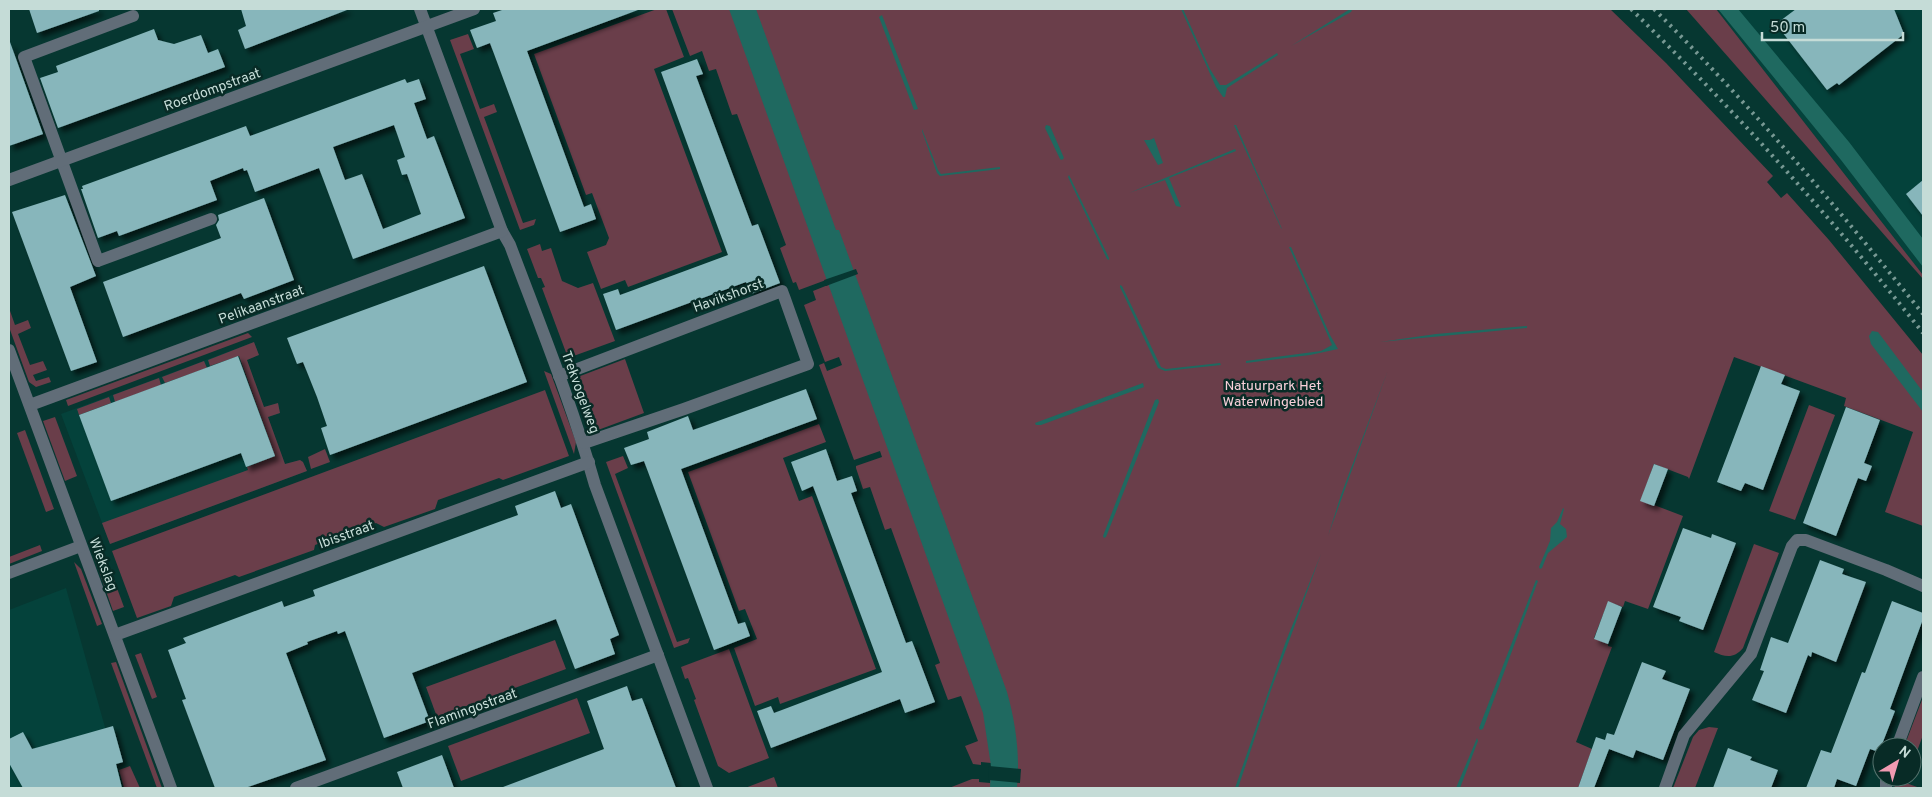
<svg xmlns="http://www.w3.org/2000/svg" width="1932" height="797" font-family="Overpass,sans-serif">
<style>
.built{fill:#04423b}
.green{fill:#6a3e4a}
.water{fill:#1f6960}
.pier{fill:#063731}
.building{fill:#87b6bb;fill-rule:evenodd;filter:url(#shadow)}
.lines{fill:none;stroke-linecap:round;stroke-linejoin:round}
.minor{stroke:#616d78;stroke-width:12}
.rail{stroke:#789994;stroke-width:4;stroke-dasharray:2.5 5;stroke-linecap:butt}
.labels{text-anchor:middle;stroke-width:5;stroke-linejoin:round;paint-order:stroke}
.street-label{font-size:14px;fill:#c5dcd7;stroke:#082b26}
.park-label{font-size:14px;fill:#fbd1db;stroke:#082b26}
</style>
<defs>
<filter id="shadow"><feDropShadow dx="4.5" dy="4.5" stdDeviation="2.5" flood-color="#0009"/></filter>
</defs>
<rect width="100%" height="100%" fill="#063731"/>
<g class="built">
<path d="M1716,9h207v266z"/>
<path d="M254,342l5,13 -12,5 17,47 14,-4 2,10 -12,4 17,47 15,-4 3,2 4,9 -197,73 -49,-130z"/>
<path d="M66,588l56,200h-113v-178z"/>
</g>
<g class="green">
<path d="M657,9h9l18,48 -30,12 68,183 -94,35 -3,-7 -24,9 -14,-37 19,-7 3,-7 -17,-45 -6,2 -52,-141z"/>
<path d="M672,9h938l56,54 107,113 -6,6 14,16 6,-5 42,47 94,115v171l-38,-14 28,-80 -69,-26 2,-8 -112,-41 -45,122 -1,-2 -34,-13 -13,36 42,16 -35,93 -23,-8 -2,6 -15,-5 -14,36 14,6v2l4,1 -36,95 16,7 -14,39h-629l23,-9h7v3l11,1 1,-20 -10,-1v3l-8,-1 -8,-18 13,-5 -17,-45 -13,4 -13,-35 5,-2 -49,-135 -6,2 -15,-43 -7,2 -7,-21v-2l26,-9 -2,-6 -26,9 -35,-95 5,-2 3,8 15,-6 -3,-8 -14,5 -21,-57 12,-5 -3,-9 15,-6 -2,-5 -27,10 -3,-8 -3,1 -13,-35 6,-3 -49,-131 -5,1 -16,-46 -7,2 -7,-20 -12,5z"/>
<path d="M1686,9h30l207,266v4z"/>
<path d="M468,34l6,15 -14,5 20,55 14,-5 3,8 -13,5 39,106 13,-4 -2,6 -14,5 -70,-190z"/>
<path d="M540,244l2,7 9,-3 11,33 16,7 15,-5 22,58 -47,17 -26,-70 3,-1 -4,-9h-3l-11,-29z"/>
<path d="M9,308l6,17 13,-5 3,8 -13,6 12,31 13,-4 4,9 -14,5 3,6 13,-4 2,5 -15,5 -7,-5 -20,-55z"/>
<path d="M248,333l4,4 -184,69 -2,-6z"/>
<path d="M254,342l5,13 -12,5 17,47 14,-4 2,10 -12,4 17,47 15,-4 3,2 4,9 -197,73 -8,-21 146,-53 -1,-3 28,-11 -36,-100 -29,10 -2,-6z"/>
<path d="M625,359l19,54 -46,17 -11,-28 -3,1 -9,-25z"/>
<path d="M204,361l3,7 -42,15 -3,-6z"/>
<path d="M544,371l7,3 25,68 -2,12z"/>
<path d="M159,378l2,7 -46,17 -2,-7z"/>
<path d="M545,390l24,66 -66,24 -4,-2 -61,22 -3,9 -51,18 -8,-4 -61,22 -1,5 -75,27 -4,-2 -61,22 -3,9 -34,12 -25,-67z"/>
<path d="M109,397l2,6 -32,12 -2,-6z"/>
<path d="M1809,405l26,10 -40,105 -26,-9z"/>
<path d="M55,417l22,59 -12,5 -22,-60z"/>
<path d="M819,424l7,18 -43,16 16,43 13,-5 64,173 -96,35 -2,-7 -23,9 -21,-58 23,-9 -12,-30 -6,2 -51,-139z"/>
<path d="M25,430l29,79 -8,3 -29,-79z"/>
<path d="M325,449l5,13 -19,7 -3,-12z"/>
<path d="M623,456l5,12 -13,6 62,168 13,-4 -2,5 -14,5 -68,-186z"/>
<path d="M1754,544l25,9 -36,95c-9,11 -18,9 -29,4z"/>
<path d="M40,545l2,6 -33,13v-7z"/>
<path d="M104,553l20,54 -11,4 -19,-54z"/>
<path d="M74,562l7,7 21,55 -5,2z"/>
<path d="M555,640l11,29 -129,48 -11,-30z"/>
<path d="M729,649l40,109 -40,15 -11,-7 -24,-66 2,-1 -8,-21 -3,1 -4,-12z"/>
<path d="M141,653l16,44 -5,2 -17,-44z"/>
<path d="M116,662l46,126h-5l-46,-125z"/>
<path d="M1923,697v38l-11,30v-18h-8z"/>
<path d="M577,698l13,35 -129,48 -13,-35z"/>
<path d="M1709,727l9,1 -23,60h-22l20,-51 6,-7z"/>
<path d="M130,766l10,22h-16l-5,-18z"/>
<path d="M774,777l4,11h-33z"/>
<path d="M1893,777h15l-2,6 14,5h-25z"/>
</g>
<g class="water">
<path d="M729,9h27l80,221h3l168,462c9,32 13,63 10,96h-27l1,-22 -8,-53z"/>
<path d="M1181,9h2l27,60 10,16h6l51,-32 1,2 -51,33 -2,9h-2l-7,-10z"/>
<path d="M1350,9l2,1 -1,2 -60,34z"/>
<path d="M1718,9h20l111,133 74,97v28l-82,-107z"/>
<path d="M882,15l36,94 -4,1 -35,-93z"/>
<path d="M1046,125l4,1 14,32 -2,2 -2,-1 -15,-31z"/>
<path d="M1234,125h2l46,104 -1,-1z"/>
<path d="M922,129l16,41 3,4 59,-7v2l-60,7 -3,-3 -15,-42z"/>
<path d="M1154,138l9,25 -5,2 -14,-25h6z"/>
<path d="M1235,149l1,2 -67,27 12,29 -5,-1 -11,-26 -36,13z"/>
<path d="M1069,175l40,83v2l-2,-1 -39,-82z"/>
<path d="M1289,247h2l39,88 8,14 -28,6 -64,8v-2l75,-10 11,-6z"/>
<path d="M1120,285l2,1 39,81 5,2 54,-6 1,2 -56,6 -7,-3 -38,-81z"/>
<path d="M1527,326v2l-147,14 56,-8z"/>
<path d="M1872,331l6,1 45,60v20l-52,-68 -2,-8z"/>
<path d="M1388,370l-60,166 13,-41z"/>
<path d="M1143,383l1,4 -103,38h-5l-1,-2z"/>
<path d="M1158,399l1,3 -53,135 -2,1 -1,-2 52,-136z"/>
<path d="M1563,508l1,1 -4,15 6,5 1,8 -19,16 -6,15 -2,1 -1,-2 11,-26 1,-13 6,-6z"/>
<path d="M1321,554l-50,136 -33,98h-3l51,-147z"/>
<path d="M1536,580l2,1 -55,148 -3,1 -1,-2z"/>
<path d="M1477,738l1,3 -18,47h-4z"/>
</g>
<g class="pier">
<path d="M856,269l2,5 -32,12 -2,-6z"/>
<path d="M989,766l32,3 -1,14 -32,-3z"/>
</g>
<g class="building">
<path d="M29,9h70v2l-62,22z"/>
<path d="M241,9h106v1l-102,39 -7,-19 8,-4z"/>
<path d="M505,9h133v1l-111,41 57,156 7,-3 5,15 -36,13 -70,-189 -13,5 -7,-18 26,-9 -3,-8z"/>
<path d="M1796,9h98l10,25 -65,51 -2,-2 -10,7 -51,-66z"/>
<path d="M154,29l4,11 16,4 27,-9 7,18 10,-4 7,18 -167,61 -18,-50 18,-6 -2,-6z"/>
<path d="M10,42l33,92 -34,12v-103z"/>
<path d="M697,59l6,15 -7,2 56,150 6,-2 22,59 -29,11 -5,-12 -130,48 -13,-36 15,-5 2,6 108,-40 -67,-183z"/>
<path d="M405,79l2,4 12,-4 7,20 -12,4 13,36 7,-3 31,82 -112,41 -34,-91 -64,24 -8,-22 -3,1 -1,-3 -33,13 7,19 -98,36 -2,-5 -19,7 -17,-49h2l-1,-3 164,-60 4,10zM394,125l11,32 -8,3 5,15 5,-1 14,40 -38,15 -21,-55 -17,6 -12,-33z"/>
<path d="M1923,180v36l-17,-22z"/>
<path d="M65,195l31,81 -26,11 27,75 -26,9 -59,-159z"/>
<path d="M264,198l30,82 -50,19 -3,-6 -118,44 -20,-55 118,-44 -5,-13 3,-5 -1,-5z"/>
<path d="M484,266l43,116 -197,73 -9,-27 6,-2 -10,-29 -14,-35 -6,2 -10,-26z"/>
<path d="M238,356l37,100 -29,11 -5,-14 -130,48 -32,-86z"/>
<path d="M1761,366l24,9 -4,9 19,7 -37,99 -18,-7 -4,8 -24,-9z"/>
<path d="M806,389l11,30 -136,50 57,155 7,-2 5,14 -36,14 -70,-189 -13,4 -7,-17 25,-9 -2,-7 41,-16 5,14z"/>
<path d="M1846,407l34,13 -16,43 8,3 -6,15 -8,-3 -22,58 -33,-13z"/>
<path d="M826,449l11,32 15,-5 5,15 -6,2 55,150 6,-2 23,61 -30,11 -5,-14 -129,49 -14,-37 14,-5 3,7 108,-41 -69,-186 -11,5 -11,-29z"/>
<path d="M1654,464l14,5 -14,37 -14,-5z"/>
<path d="M555,491l6,17 10,-4 38,104 10,27 -9,4 5,15 -40,15 -19,-50 -57,21 -87,33 18,48 -46,17 -39,-107 -7,3 -1,-3 -30,11 1,2 -22,9 40,107 -81,28h-30l-33,-88 4,-1 -18,-49 18,-7 -3,-5 99,-37 2,6 31,-11 -2,-6 205,-75 -3,-9z"/>
<path d="M1683,528l28,10 1,-4 24,9 -33,87 -24,-9 2,-4 -28,-10z"/>
<path d="M1820,560l24,9 -2,5 24,8 -30,80 -24,-10 -1,5 -3,-2 -22,58 -34,-13 12,-29 -4,-1 11,-33 17,6z"/>
<path d="M1608,601l14,6 -14,37 -14,-5z"/>
<path d="M1892,601l31,12v6l-33,90 5,2 -16,41 -9,-3 -14,37 -19,-7 -3,9h-28l15,-38 10,3 31,-81 3,1z"/>
<path d="M1642,662l24,9 -4,8 28,10 -27,71 -27,-10 -3,8 -24,-9 -15,39h-16l18,-51 9,3 2,-7 7,2z"/>
<path d="M627,686l5,15 10,-3 34,90h-173v-1l101,-38 -17,-48z"/>
<path d="M113,726l10,36 -7,2 6,24h-99l-14,-25v-24l14,-7 9,17z"/>
<path d="M1728,748l24,9 -2,3 28,10 -7,18h-58z"/>
<path d="M442,755l12,33h-51l-6,-16z"/>
</g>
<g class="lines">
<g class="minor">
<path d="M420,9l82,222 8,14c30,80 62,159 85,240l112,303"/>
<path d="M133,16l-109,41 74,204 113,-42"/>
<path d="M9,180l465,-171"/>
<path d="M9,350l162,438"/>
<path d="M559,376c74,-28 148,-57 223,-85l3,8 23,65 -124,45 -100,34"/>
<path d="M30,405l472,-174"/>
<path d="M9,573l72,-27"/>
<path d="M115,635l474,-173"/>
<path d="M1897,747l26,-70"/>
<path d="M296,788l362,-133"/>
<path d="M1665,788l19,-53 67,-81 41,-108 5,-6h9l80,30 37,16"/>
<path d="M1886,788v-11"/>
</g>
<g class="rail">
<path d="M1631,9c104,102 202,210 292,324"/>
<path d="M1654,9c96,96 184,199 269,305"/>
</g>
</g>
<g class="labels">
<g class="street-label">
<text transform="translate(212 89) rotate(-20)" y="5">Roerdompstraat</text>
<text transform="translate(728 295) rotate(-20)" y="5">Havikshorst</text>
<text transform="translate(261 304) rotate(-20)" y="5">Pelikaanstraat</text>
<text transform="translate(581 392) rotate(70)" y="5">Trekvogelweg</text>
<text transform="translate(346 534) rotate(-20)" y="5">Ibisstraat</text>
<text transform="translate(104 564) rotate(69)" y="5">Wiekslag</text>
<text transform="translate(472 708) rotate(-20)" y="5">Flamingostraat</text>
</g>
<g class="park-label">
<text x="1273" y="390">Natuurpark Het<tspan x="1273" dy="16">Waterwingebied</tspan></text>
</g>
</g>
<rect width="1932" height="797" fill="none" stroke="#c5dcd7" stroke-width="20"/>
<g transform="translate(1897 762) rotate(38)"><circle r="24" fill="#082b26" stroke="#54726d"/>
<path d="M0-4L9 19L0 12L-9 19Z" fill="#f19ab1"/>
<text y="-8" font-size="14" font-weight="bold" text-anchor="middle" fill="#c5dcd7">N</text>
</g>
<path d="M1762 32v8h141v-8" fill="none" stroke="#c5dcd7" stroke-width="2.5"/>
<text x="1770" y="32" font-size="15" fill="#c5dcd7" stroke="#082b26" stroke-width="4" paint-order="stroke">50 m</text>
</svg>
